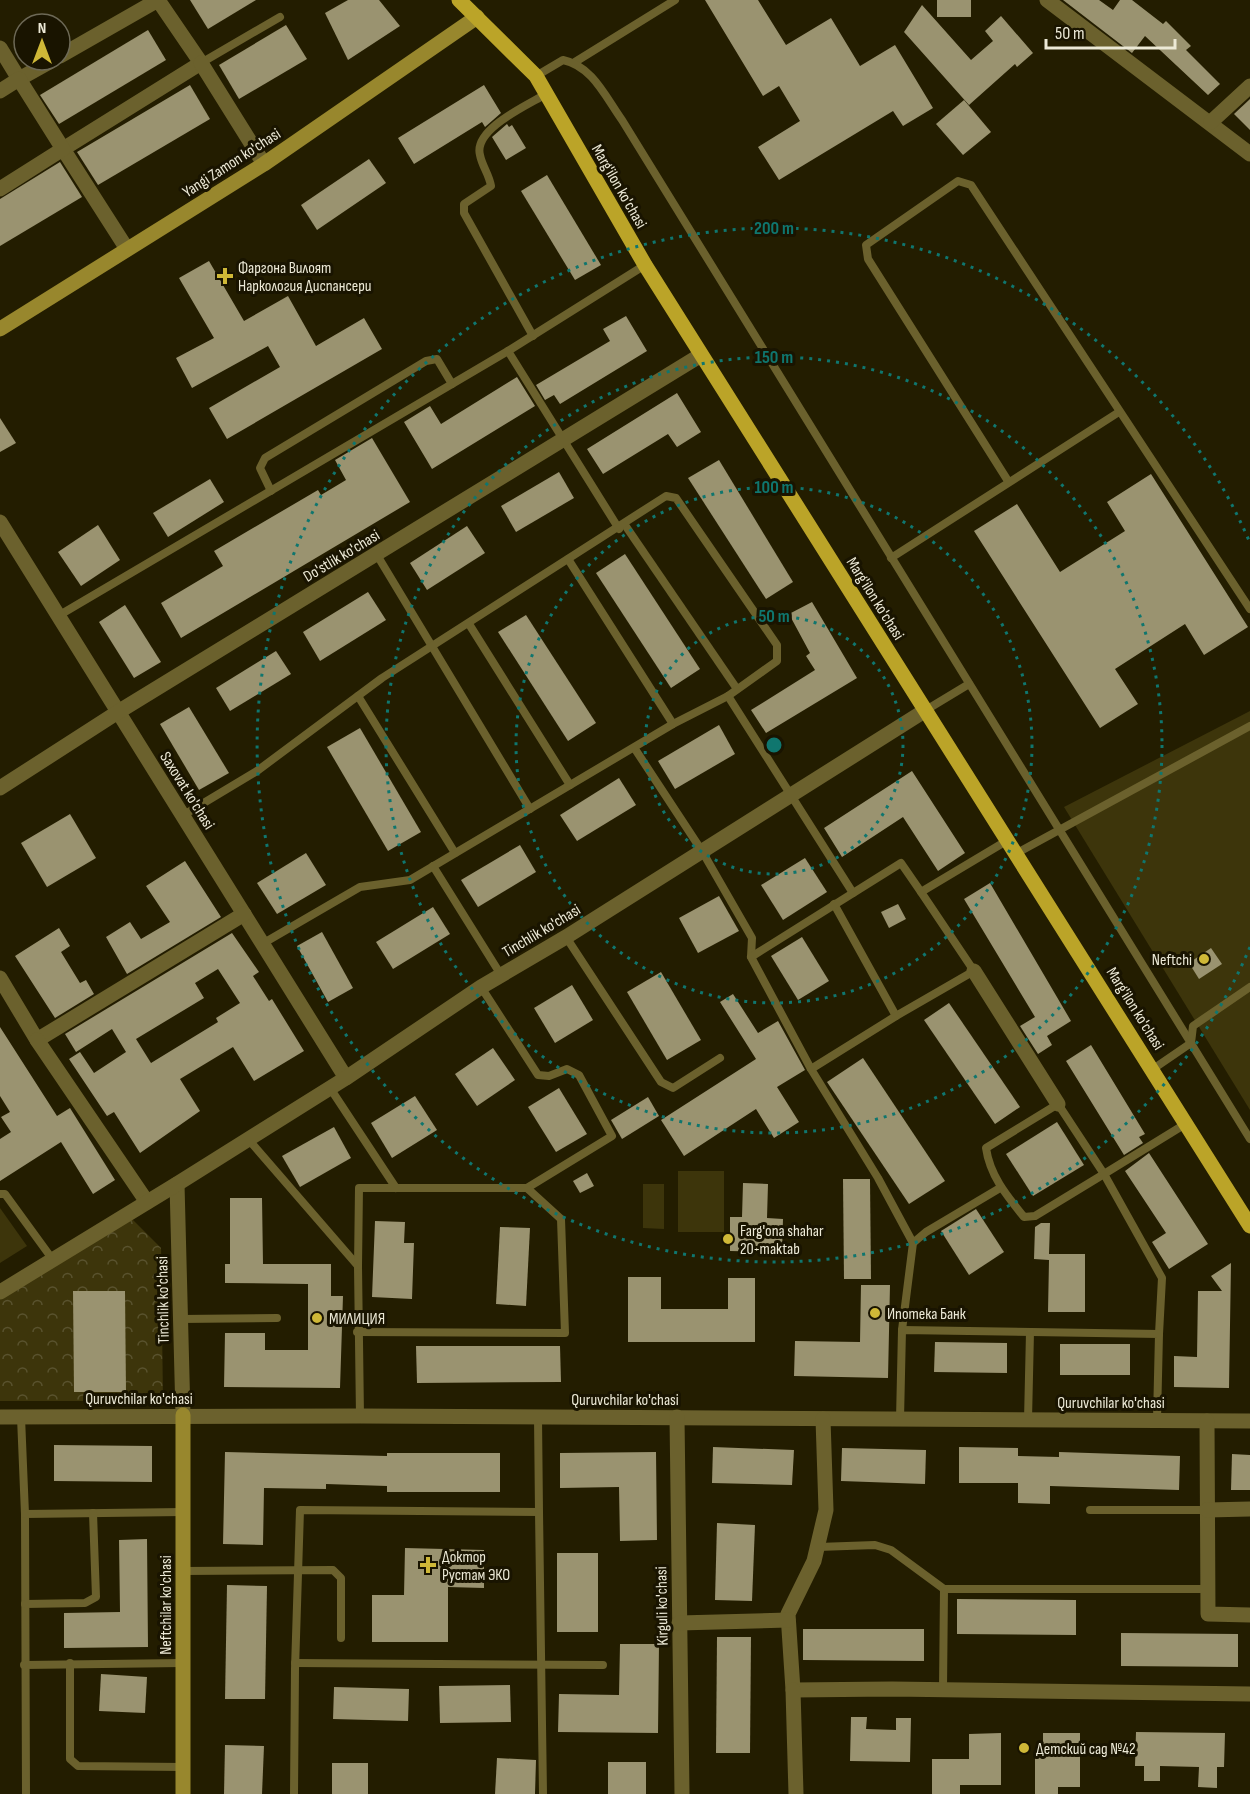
<svg xmlns="http://www.w3.org/2000/svg" width="1250" height="1794" font-family="'Sofia Sans Condensed',sans-serif">
<style>
.grass{fill:#3d350b}
.forest{fill:url(#forest-crowns)}
.building{fill:#9a9370;fill-rule:evenodd}
.lines{fill:none;stroke-linecap:round;stroke-linejoin:round}
.lane{stroke:#6b612d;stroke-width:8}
.street{stroke:#6b612d;stroke-width:15}
.secondary{stroke:#98872d;stroke-width:15}
.primary{stroke:#bba428;stroke-width:15}
.ring{fill:none;stroke:#0f766e;stroke-width:3;stroke-dasharray:3 6}
.poi-dot{fill:#cfb837;stroke:#191400;stroke-width:2}
.labels{text-anchor:middle;stroke-width:6;stroke-linejoin:round;paint-order:stroke}
.street-label{font-size:16px;fill:#ece9d6;stroke:#191400}
.poi-label{font-size:16px;fill:#ece9d6;stroke:#191400;text-anchor:start}
.centre{fill:#0f766e;stroke:#191400;stroke-width:3}
.ring-label{font-size:18px;text-anchor:middle;font-weight:bold;fill:#0f766e;stroke:#191400;stroke-width:6;stroke-linejoin:round;paint-order:stroke}
</style>
<defs>
<pattern id="forest-crowns" width="20" height="18" patternUnits="userSpaceOnUse" patternTransform="scale(1.5)"><rect width="20" height="18" fill="#3d350b"/><path d="M2 6a3 3 0 1 1 6 0M12 15a3 3 0 1 1 6 0" fill="none" stroke="#59522e"/></pattern>
</defs>
<rect width="100%" height="100%" fill="#231d00"/>
<g class="grass">
<path d="M1250,711v399l-186,-303z"/>
<rect x="678" y="1171" width="46" height="61"/>
<path d="M643,1184h21v45l-21,-1z"/>
<path d="M0,1208l27,38 -27,17z"/>
</g>
<path class="forest" d="M127,1214l34,34 2,153h-163v-109z"/>
<g class="building">
<path d="M190,0h66l-48,29z"/>
<path d="M348,0h31l21,26 -52,34 -23,-47z"/>
<path d="M705,0h53l28,45 45,-27 29,48 35,-21 38,63 -30,18 -10,-15 -114,69 -21,-33 42,-26 -21,-35 -16,10z"/>
<rect x="937" y="0" width="34" height="17"/>
<path d="M1063,0h36l14,10 7,-10h12l31,24 3,-3 25,25 -5,4 34,34 -12,11 -63,-59 -13,17z"/>
<path d="M922,5l49,55 22,-19 -8,-10 16,-15 32,37 -16,14 -2,-3 -46,41 -65,-73z"/>
<path d="M286,25l21,34 -68,40 -20,-34z"/>
<path d="M148,30l18,30 -107,64 -19,-29z"/>
<path d="M190,85l20,34 -112,66 -21,-33z"/>
<path d="M484,85l17,28 -16,14 -3,-5 -68,42 -16,-26z"/>
<path d="M1250,99v31l-16,-16z"/>
<path d="M964,100l27,32 -28,23 -27,-31z"/>
<path d="M507,124l2,3 3,-2 14,23 -20,12 -14,-23z"/>
<path d="M369,159l17,24 -69,47 -16,-25z"/>
<path d="M60,162l22,35 -82,49v-47z"/>
<path d="M547,175l54,90 -26,15 -54,-89z"/>
<path d="M209,261l35,60 44,-25 28,50 48,-28 18,31 -155,90 -18,-31 71,-41 -12,-21 -76,42 -16,-30 38,-20 -35,-60z"/>
<path d="M626,316l21,35 -87,53 -6,-9 -9,5 -9,-15 74,-44 -7,-12z"/>
<path d="M517,377l18,29 -103,63 -28,-47 26,-16 11,18z"/>
<path d="M677,393l24,39 -24,15 -9,-13 -65,40 -16,-25z"/>
<path d="M0,418l16,25 -16,9z"/>
<path d="M372,438l38,64 -229,136 -20,-35 62,-37 -9,-15 104,-61 3,5 25,-15 -11,-20z"/>
<path d="M719,460l74,122 -27,17 -78,-121z"/>
<path d="M559,472l15,26 -58,34 -15,-26z"/>
<path d="M1151,474l97,153 -44,28 -19,-31 -70,45 23,35 -38,24 -126,-197 43,-27 43,68 65,-41 -18,-29z"/>
<path d="M210,479l14,23 -56,35 -15,-24z"/>
<path d="M98,525l22,35 -39,26 -23,-34z"/>
<path d="M467,526l18,27 -58,37 -17,-27z"/>
<path d="M625,554l75,115 -29,19 -75,-115z"/>
<path d="M368,592l18,28 -66,41 -17,-29z"/>
<path d="M812,602l45,76 -91,55 -15,-23 64,-40 -9,-14 4,-3 -21,-39z"/>
<path d="M125,605l36,57 -27,16 -35,-56z"/>
<path d="M526,615l70,108 -28,18 -70,-109z"/>
<path d="M276,651l15,23 -61,37 -14,-23z"/>
<path d="M189,707l40,66 -30,17 -39,-66z"/>
<path d="M719,725l16,29 -60,35 -17,-28z"/>
<path d="M360,728l61,104 -33,19 -61,-104z"/>
<path d="M912,771l53,82 -27,18 -35,-54 -61,40 -18,-29z"/>
<path d="M619,778l17,27 -59,36 -17,-26z"/>
<path d="M70,814l26,44 -49,29 -26,-44z"/>
<path d="M520,845l16,27 -58,35 -17,-27z"/>
<path d="M306,853l20,32 -49,29 -20,-31z"/>
<path d="M805,858l22,34 -44,28 -22,-35z"/>
<path d="M185,861l36,56 -94,57 -21,-37 24,-15 11,17 29,-17 -24,-36z"/>
<path d="M990,883l81,138 -24,15 5,9 -14,9 -18,-28 15,-9 -71,-118z"/>
<path d="M719,896l20,35 -41,22 -19,-35z"/>
<path d="M898,904l8,15 -17,9 -8,-16z"/>
<path d="M433,907l17,27 -57,35 -17,-27z"/>
<path d="M59,928l11,18 -9,6 19,31 6,-3 8,14 -39,24 -40,-62z"/>
<path d="M322,932l31,56 -25,14 -31,-56z"/>
<path d="M232,933l27,39 -6,4 16,25 3,-2 32,52 -50,30 -21,-34 -53,32 20,32 -60,42 -26,-41 -7,4 -38,-57 11,-7 14,21 32,-21 -14,-23 -36,23 -11,-18zM218,969l22,34 -24,15 2,4 -67,41 -15,-24 68,-41 -9,-15z"/>
<path d="M802,937l27,44 -31,19 -27,-44z"/>
<path d="M1211,948l11,16 -23,15 -10,-16z"/>
<path d="M661,972l40,68 -34,20 -40,-68z"/>
<path d="M572,985l21,35 -38,23 -21,-35z"/>
<path d="M733,994l25,39 20,-12 27,49 -28,17 22,35 -25,16 -18,-29 -72,47 -23,-36 95,-61 -36,-57z"/>
<path d="M949,1003l71,104 -25,17 -71,-104z"/>
<path d="M0,1027l57,89 13,-8 45,72 -22,14 -32,-52 -61,39v-42l11,-7 -10,-15 9,-5 -10,-16z"/>
<path d="M1091,1045l54,89 -6,3 4,6 -19,12 -58,-94z"/>
<path d="M493,1048l22,32 -38,26 -22,-32z"/>
<path d="M863,1058l82,123 -36,23 -82,-122z"/>
<path d="M559,1088l28,46 -31,18 -28,-45z"/>
<path d="M415,1096l22,34 -45,28 -21,-35z"/>
<path d="M648,1097l11,19 -37,23 -11,-19z"/>
<path d="M1057,1122l27,43 -51,31 -27,-42z"/>
<path d="M334,1127l17,31 -51,29 -18,-31z"/>
<path d="M1149,1153l59,91 -39,25 -17,-27 14,-9 -41,-62z"/>
<path d="M587,1173l7,13 -14,7 -7,-12z"/>
<path d="M843,1179h27l1,100h-27z"/>
<path d="M743,1183l25,1 -1,34 16,1 -1,33 -52,-1v-34h12z"/>
<path d="M230,1198h32l1,66h68v32h12l-3,92 -116,-1 1,-54h40v17h43v-66l-83,-1v-19h5z"/>
<path d="M976,1209l28,43 -35,23 -28,-44z"/>
<path d="M375,1221l30,1 -1,21h10l-2,56 -40,-2z"/>
<path d="M1041,1223h9l-1,31h36v58h-37l1,-52 -15,-1 1,-32z"/>
<path d="M500,1227l30,1 -4,78 -30,-2z"/>
<path d="M1231,1263l-2,125 -55,-1v-31l23,1 1,-66h24l-11,-15z"/>
<path d="M628,1277h33v32h67v-31h27v64h-127z"/>
<path d="M861,1285h29l-2,93 -94,-2 1,-35 65,1z"/>
<path d="M73,1291h52l1,101h-52z"/>
<path d="M935,1342l72,1v30l-73,-1z"/>
<rect x="1060" y="1344" width="70" height="31"/>
<path d="M416,1346h144l1,36 -144,1z"/>
<path d="M54,1445l98,1v36l-98,-1z"/>
<path d="M713,1447l81,3 -2,35 -80,-2z"/>
<path d="M959,1447l59,1v8l41,1v-5l121,4 -1,34 -129,-4v18l-32,-1v-20h-59z"/>
<path d="M842,1448l84,2 -1,34 -84,-3z"/>
<path d="M225,1452l162,4v-3h113v39h-113v-6l-61,-2v5l-62,-1 -1,57 -40,-1z"/>
<path d="M656,1452l1,88 -37,1 -1,-54 -59,1v-35z"/>
<path d="M1232,1454l18,1v35h-19z"/>
<path d="M717,1523l38,2 -3,76 -37,-1z"/>
<path d="M147,1539l1,108 -84,1v-35l56,-1 -1,-72z"/>
<path d="M405,1548l79,2v38l-36,-1v55h-76v-47h32z"/>
<rect x="557" y="1553" width="41" height="79"/>
<path d="M227,1585l40,1 -2,113h-40z"/>
<path d="M957,1599l119,1v35l-119,-1z"/>
<path d="M803,1629h121v32l-121,-1z"/>
<path d="M1121,1633l117,1v33l-117,-1z"/>
<path d="M717,1637h34l-1,116h-34z"/>
<path d="M620,1644h39l-1,89 -100,-1 1,-38 60,1z"/>
<path d="M101,1674l46,3 -2,36 -46,-2z"/>
<path d="M510,1685l1,37 -71,1 -1,-37z"/>
<path d="M334,1687l75,2 -1,32 -75,-2z"/>
<path d="M851,1717h16l-1,12 30,1v-12h15l-1,44 -60,-1z"/>
<path d="M1136,1732l89,1 -1,34h-7v21l-19,-1 1,-20 -39,-1v15h-16v-15h-9z"/>
<path d="M1001,1733v52h-41v9h-28v-35h37v-25z"/>
<path d="M1043,1733h37v54h-22v7h-23v-43h8z"/>
<path d="M225,1745l39,1 -2,48h-38z"/>
<path d="M497,1758l39,2 -1,34h-40z"/>
<rect x="608" y="1762" width="38" height="32"/>
<rect x="332" y="1763" width="36" height="31"/>
</g>
<g class="lines">
<g class="lane">
<path d="M575,62l100,-62"/>
<path d="M201,63l79,-46"/>
<path d="M536,76l27,-16c29,6 42,36 59,60l628,1019"/>
<path d="M533,336l-69,-123v-9l27,-18c-2,-12 -9,-20 -11,-31 -7,-26 48,-50 66,-61"/>
<path d="M1008,481l-140,-222 -2,-14 92,-64 13,4 279,424"/>
<path d="M271,491l-11,-23 5,-10 161,-97 11,-2 15,25"/>
<path d="M625,525l112,164"/>
<path d="M619,529l-111,-178 137,-86"/>
<path d="M377,555l153,254"/>
<path d="M891,558l228,-146"/>
<path d="M568,559l105,165"/>
<path d="M58,616l450,-265"/>
<path d="M469,624l101,161"/>
<path d="M358,696l97,157"/>
<path d="M728,696l125,197"/>
<path d="M926,710l43,-26"/>
<path d="M635,749l67,102 50,87 -1,19 60,112 67,109 35,65"/>
<path d="M182,816l75,-45 125,-93 284,-182 10,2 101,147v16l-49,35 -55,28 -263,156 -50,7 -98,57"/>
<path d="M1017,853l233,-127"/>
<path d="M433,866l68,109"/>
<path d="M834,904l62,112 78,-45 -53,-79 87,-52"/>
<path d="M566,937l95,145 12,6 47,-30"/>
<path d="M751,957l150,-94 20,29"/>
<path d="M481,987l57,88 11,1 18,-7 12,6 33,61 -85,52"/>
<path d="M811,1069l85,-53"/>
<path d="M1153,1069l38,-26 2,-17 57,-39"/>
<path d="M330,1088l66,100"/>
<path d="M1058,1104l46,70 -69,42 -11,1c-17,-21 -34,-41 -38,-69z"/>
<path d="M248,1139l110,127 2,150"/>
<path d="M0,1194h5l48,66"/>
<path d="M180,1319l97,-1"/>
<path d="M902,1330l11,-87 13,-11 74,-44"/>
<path d="M357,1332l208,1 -4,-114 -34,-31h-168l-1,78"/>
<path d="M1159,1334l3,-56 -58,-104 83,-51"/>
<path d="M21,1417l4,97 1,280"/>
<path d="M538,1417l1,95"/>
<path d="M900,1419l2,-89 257,4 -2,85"/>
<path d="M1028,1420l2,-88"/>
<path d="M1090,1510h117"/>
<path d="M25,1514l158,-2"/>
<path d="M818,1547l57,-2 16,5 53,39h264"/>
<path d="M183,1571l150,-1 8,8v60"/>
<path d="M25,1604l60,-1 11,-6 -3,-84"/>
<path d="M70,1663v96l8,7 105,1"/>
<path d="M295,1663l308,2"/>
<path d="M24,1665l159,-2"/>
<path d="M943,1689l1,-100"/>
<path d="M294,1794l1,-125 5,-159 239,2 4,282"/>
</g>
<g class="street">
<path d="M1047,0l203,154"/>
<path d="M0,48l19,31 34,-19"/>
<path d="M60,56l98,-56 43,63 -138,86 64,100"/>
<path d="M201,63l63,101"/>
<path d="M0,91l19,-12 44,70 -63,40"/>
<path d="M1211,122l39,-36"/>
<path d="M0,522l346,556"/>
<path d="M0,788l118,-76 583,-357"/>
<path d="M974,971l84,133"/>
<path d="M0,978l37,62 207,-126"/>
<path d="M37,1040l110,162"/>
<path d="M177,1184l6,231"/>
<path d="M0,1292l177,-108 169,-106 135,-91 85,-50 360,-227"/>
<path d="M0,1417l360,-1 890,5"/>
<path d="M677,1417l5,377"/>
<path d="M823,1419l3,91 -12,51 -26,53 5,76 99,-1 358,5"/>
<path d="M1207,1421l1,193 42,1"/>
<path d="M1207,1510l43,-1"/>
<path d="M679,1623l109,-3"/>
<path d="M793,1690l3,104"/>
</g>
<g class="secondary">
<path d="M0,329l264,-165 213,-147"/>
<path d="M183,1415v379"/>
</g>
<path class="primary" d="M459,0l77,76 109,189 605,961"/>
</g>
<g class="ring">
<circle cx="774" cy="745" r="129"/>
<circle cx="774" cy="745" r="258"/>
<circle cx="774" cy="745" r="388"/>
<path d="M1250 947A517 517 0 1 1 1250 543"/>
</g>
<g class="poi-dot">
<path d="M222 267h6v6h6v6h-6v6h-6v-6h-6v-6h6z"/>
<circle cx="1204" cy="959" r="6"/>
<circle cx="728" cy="1239" r="6"/>
<circle cx="875" cy="1313" r="6"/>
<circle cx="317" cy="1318" r="6"/>
<path d="M425 1556h6v6h6v6h-6v6h-6v-6h-6v-6h6z"/>
<circle cx="1024" cy="1748" r="6"/>
</g>
<g class="labels">
<g class="street-label">
<text transform="translate(231 162) rotate(-33)" y="6">Yangi Zamon ko'chasi</text>
<text transform="translate(620 186) rotate(60)" y="6">Marg'ilon ko'chasi</text>
<text transform="translate(341 555) rotate(-31)" y="6">Do'stlik ko'chasi</text>
<text transform="translate(876 598) rotate(58)" y="6">Marg'ilon ko'chasi</text>
<text transform="translate(188 790) rotate(58)" y="6">Saxovat ko'chasi</text>
<text transform="translate(541 930) rotate(-31)" y="6">Tinchlik ko'chasi</text>
<text transform="translate(1136 1008) rotate(58)" y="6">Marg'ilon ko'chasi</text>
<text transform="translate(162 1300) rotate(-91)" y="6">Tinchlik ko'chasi</text>
<text x="139" y="1404">Quruvchilar ko'chasi</text>
<text x="625" y="1405">Quruvchilar ko'chasi</text>
<text x="1111" y="1408">Quruvchilar ko'chasi</text>
<text transform="translate(165 1605) rotate(-90)" y="6">Neftchilar ko'chasi</text>
<text transform="translate(661 1606) rotate(-91)" y="6">Kirguli ko'chasi</text>
</g>
<g class="poi-label">
<text x="238" y="273">Фаргона Вилоят<tspan x="238" dy="18">Наркология Диспансери</tspan></text>
<text x="1192" y="965" text-anchor="end">Neftchi</text>
<text x="740" y="1236">Farg'ona shahar<tspan x="740" dy="18">20-maktab</tspan></text>
<text x="887" y="1319">Ипотека Банк</text>
<text x="329" y="1324">МИЛИЦИЯ</text>
<text x="442" y="1562">Доктор<tspan x="442" dy="18">Рустам ЭКО</tspan></text>
<text x="1036" y="1754">Детский сад №42</text>
</g>
</g>
<circle cx="774" cy="745" r="9" class="centre"/>
<g class="ring-label">
<text x="774" y="234">200 m</text>
<text x="774" y="363">150 m</text>
<text x="774" y="493">100 m</text>
<text x="774" y="622">50 m</text>
</g>
<g transform="translate(42 42)"><circle r="28" fill="#191400" stroke="#6d6956" stroke-width="1.5"/>
<path d="M0-4.5L10 22L0 15L-10 22Z" fill="#cfb837"/>
<text y="-9" font-size="16" font-weight="bold" text-anchor="middle" fill="#ece9d6">N</text>
</g>
<path d="M1046 39v9h129v-9" fill="none" stroke="#ece9d6" stroke-width="3"/>
<text x="1055" y="39" font-size="18" fill="#ece9d6" stroke="#191400" stroke-width="4.5" paint-order="stroke">50 m</text>
</svg>
